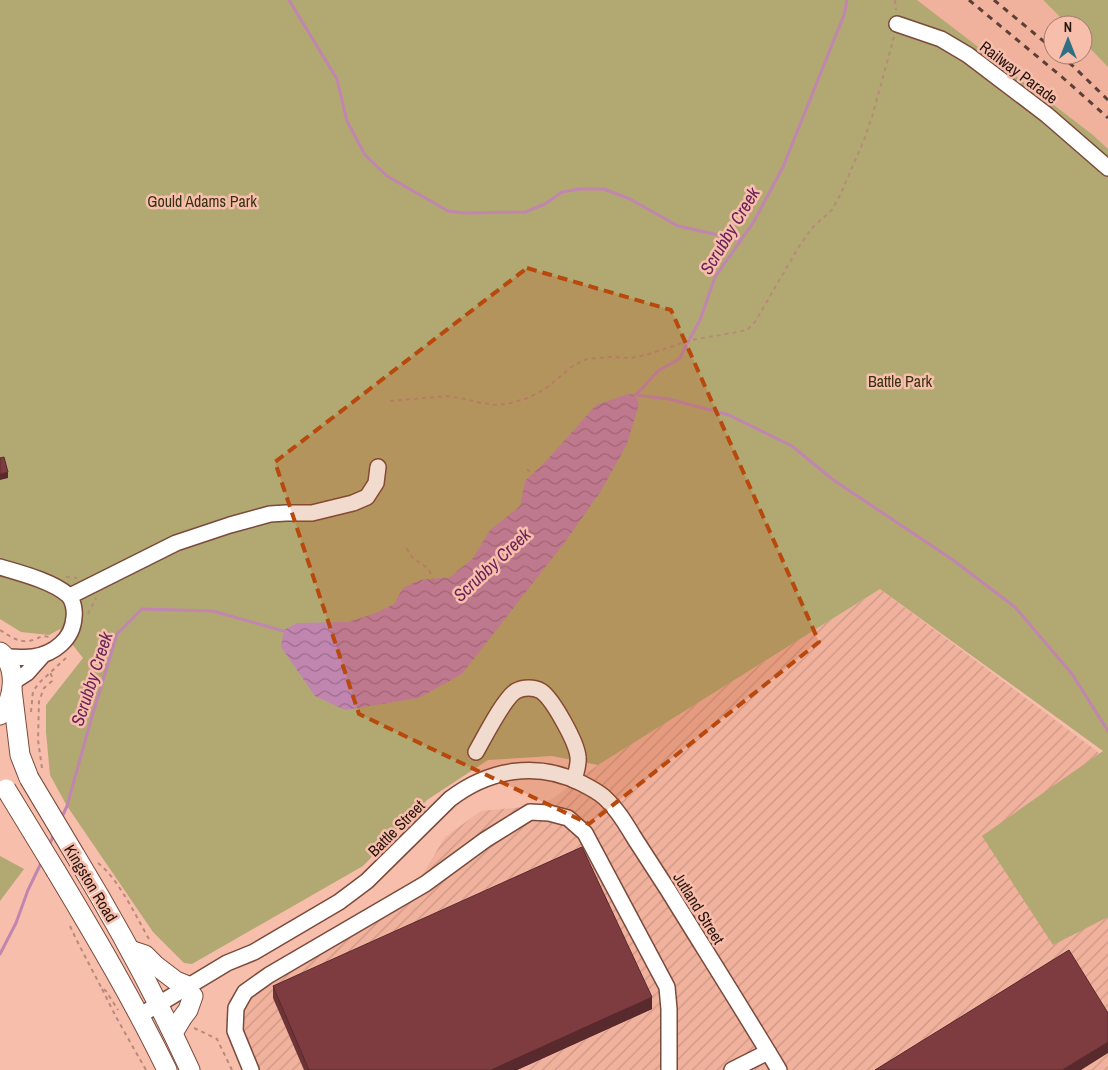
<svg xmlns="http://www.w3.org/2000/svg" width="1108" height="1070" font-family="'Archivo Narrow',sans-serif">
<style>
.built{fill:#f0b19d}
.industrial{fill:url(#industrial-furrows)}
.green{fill:#b2a872}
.water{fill:url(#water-waves)}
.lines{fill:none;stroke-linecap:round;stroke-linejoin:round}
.stream{stroke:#c186af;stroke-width:3}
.minor-casing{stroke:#7a4a3b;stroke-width:18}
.major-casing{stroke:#7a4a3b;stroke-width:21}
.path{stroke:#b88a7c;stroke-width:2;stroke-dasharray:4 4;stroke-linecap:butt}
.minor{stroke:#fff;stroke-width:15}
.major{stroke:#fff;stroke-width:19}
.rail{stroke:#5c3f36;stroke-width:3;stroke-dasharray:6 6;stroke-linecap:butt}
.major-bridge-casing{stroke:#7a4a3b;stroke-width:21;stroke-linecap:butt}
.major-bridge{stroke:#fff;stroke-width:19}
.wall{fill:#6c3437}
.shaded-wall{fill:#582a2d}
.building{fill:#7e3c40;stroke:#582a2d}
.marked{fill:#b8480c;fill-opacity:0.2;stroke:#b8480c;stroke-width:4;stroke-dasharray:10 6;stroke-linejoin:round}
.labels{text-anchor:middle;stroke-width:5;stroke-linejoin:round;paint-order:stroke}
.street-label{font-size:16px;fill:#28140e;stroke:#f7beac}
.park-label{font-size:16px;fill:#383213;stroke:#f7beac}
.water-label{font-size:18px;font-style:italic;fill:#692359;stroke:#f7beac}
</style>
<defs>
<pattern id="industrial-furrows" width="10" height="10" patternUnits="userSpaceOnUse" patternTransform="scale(1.25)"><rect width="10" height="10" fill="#f0b19d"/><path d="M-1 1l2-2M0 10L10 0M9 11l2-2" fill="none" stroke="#ce9786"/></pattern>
<pattern id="water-waves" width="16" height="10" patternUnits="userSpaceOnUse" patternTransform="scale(1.25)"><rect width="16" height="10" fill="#c186af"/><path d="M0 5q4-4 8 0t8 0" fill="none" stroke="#9d6c8d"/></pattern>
</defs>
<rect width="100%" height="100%" fill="#f7beac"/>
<path class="built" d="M917,0h126l25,25h-15v30h30v-14l25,26v82l-15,-14z"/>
<path class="industrial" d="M880,589l218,163 10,20v298h-852l-28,-70 190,-118 27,-45 36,-26 63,-6 54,-40z"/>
<g class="green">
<path d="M0,0h917l176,135 15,14v768l-55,28 -71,-109 121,-85 -223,-162 -282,176 -46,-9 -64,4 -61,40 -64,66 -171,98 -8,-1 -31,-31 -86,-126 -17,-31 -4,-43v-27l37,-47 -23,-29 -11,6 -28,-3 -21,-13z"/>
<path d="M1043,0h65v67l-25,-26v-16h-15z"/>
<path d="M0,856l24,13 -24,32z"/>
</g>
<path class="water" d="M628,394l7,1 4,9 -12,40 -26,47 -36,51 -103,132 -43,24 -74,12 -30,-14 -34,-49 3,-17 13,-7 51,-1 25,-8 21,-10 9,-16 17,-8 30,-3 23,-19 17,-28 30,-24 5,-25 22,-21 49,-55z"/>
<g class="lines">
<g class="stream">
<path d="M289,0l48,79 10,42 18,34 22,21 61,35 16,2 61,-1 20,-8 17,-12 17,-3h25l26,10 48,27 63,14"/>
<path d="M635,395l34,4 60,16 63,31 40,33 121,81 62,47 57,67 36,57"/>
<path d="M633,398l25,-27 21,-12 21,-39 15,-43 38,-54 30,-56 61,-152 3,-15"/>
<path d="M61,819l6,-13 24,-86 26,-86 25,-25 71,2 74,21"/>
<path d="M49,846l5,-12"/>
<path d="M0,954l16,-31 12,-33 14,-29"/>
</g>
<g class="minor-casing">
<g id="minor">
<path d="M897,24l44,15 27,16 79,60 61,53"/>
<path d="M0,567c20,6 52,14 68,28 5,5 7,15 6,22 -1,22 -20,37 -41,40 -8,1 -18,0 -27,0"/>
<path d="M70,596l106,-53 54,-18 40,-11 16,-1h26l41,-10 14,-6 9,-14 2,-16"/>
<path d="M13,682l14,-9 16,-18"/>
<path d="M476,752c8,-14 28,-54 40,-61 7,-4 18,-4 25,0 12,8 36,52 37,66 1,8 -2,15 -4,23"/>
<path d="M139,1016l88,-53 27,-11 85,-50 28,-21 83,-82c39,-30 87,-38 131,-16 8,4 16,8 23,14 13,12 22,27 31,42 11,17 22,34 33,51 37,60 75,120 111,180"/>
<path d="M251,1070l-16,-39 1,-23 9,-16 24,-17 156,-91 60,-44 45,-28 19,1 19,5 17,15 82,154 2,22v61"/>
<path d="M732,1070l36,-18"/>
</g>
</g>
<g class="major-casing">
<g id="major">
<path d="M0,652c15,11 15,37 7,53 -1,4 -5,7 -7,10"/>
<path d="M12,690l8,65 9,23"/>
<path d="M75,855c42,69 81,141 115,215"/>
<path d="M56,871c39,65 78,131 111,199"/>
<path d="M130,950l15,5 10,10 21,16 12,5"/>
<path d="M173,1033l9,-15 6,-8 5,-14"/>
</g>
</g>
<g class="path">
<path d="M895,0l1,10"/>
<path d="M390,401l57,-5 18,3 16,4 17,2 13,-2 17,-5 17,-9 29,-24 13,-6 25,-2 18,1 16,-3 45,-15 41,-7 15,-3 8,-8 43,-74 14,-20 20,-18 9,-17 23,-53 8,-23 22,-80"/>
<path d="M527,469l12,11"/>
<path d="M407,548c3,11 12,13 20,20 5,5 6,13 7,19"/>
<path d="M66,577l11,1"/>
<path d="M88,614l8,-16"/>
<path d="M0,630c11,7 20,14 33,10 6,-2 9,-5 16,-3"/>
<path d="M31,712l2,-21 7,-9 26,-24"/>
<path d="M42,768l-4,-28 1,-39 5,-13 8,-7v-4l-2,-5"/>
<path d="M98,863c20,15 39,55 52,78"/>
<path d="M70,926l6,13 25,48 5,4 12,19"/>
<path d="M102,989l14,28 30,53"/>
<path d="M194,1028l23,11 15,31"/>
</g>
<use href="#minor" class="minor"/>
<use href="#major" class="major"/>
<g class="rail">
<path d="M969,0l93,77 46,41"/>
<path d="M994,0l59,49"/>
<path d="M1060,55l14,12 34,33"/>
</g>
<g class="major-bridge-casing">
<g id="major-bridge">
<path d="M29,778l46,77"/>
<path d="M6,789l50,82"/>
</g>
</g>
<use href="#major-bridge" class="major-bridge"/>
</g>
<path class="wall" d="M273,986l379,23 -135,61h-213l-31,-72z"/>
<g class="shaded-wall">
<path d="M8,472v6l-8,2v-6z"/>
<path d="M652,997v12l-135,61h-26z"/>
<path d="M1108,1042v11l-27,17h-19z"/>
</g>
<g class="building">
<path d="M4,457l4,15 -8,2v-16z"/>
<path d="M582,847l70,150 -161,73h-182l-36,-84z"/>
<path d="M1069,950l39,63v29l-46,28h-187z"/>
</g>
<path class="marked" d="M527,268l144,42 148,332 -230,182 -230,-110 -84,-252z"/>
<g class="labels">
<g class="street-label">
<text transform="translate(1019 72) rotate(37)" y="6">Railway Parade</text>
<text transform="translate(396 828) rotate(-45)" y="6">Battle Street</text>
<text transform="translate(91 883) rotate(59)" y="6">Kingston Road</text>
<text transform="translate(699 908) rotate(58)" y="6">Jutland Street</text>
</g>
<g class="park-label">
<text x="202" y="207">Gould Adams Park</text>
<text x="900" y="387">Battle Park</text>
</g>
<g class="water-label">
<text transform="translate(730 231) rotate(-59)" y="6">Scrubby Creek</text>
<text transform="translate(492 565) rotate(-43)" y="6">Scrubby Creek</text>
<text transform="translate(92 679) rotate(-72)" y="6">Scrubby Creek</text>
</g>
</g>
<g transform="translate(1068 40)"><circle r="24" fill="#f7beac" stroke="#a47a6d"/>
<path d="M0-4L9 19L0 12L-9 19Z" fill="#2e7082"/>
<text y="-8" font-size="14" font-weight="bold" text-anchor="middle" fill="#28140e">N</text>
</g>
</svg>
